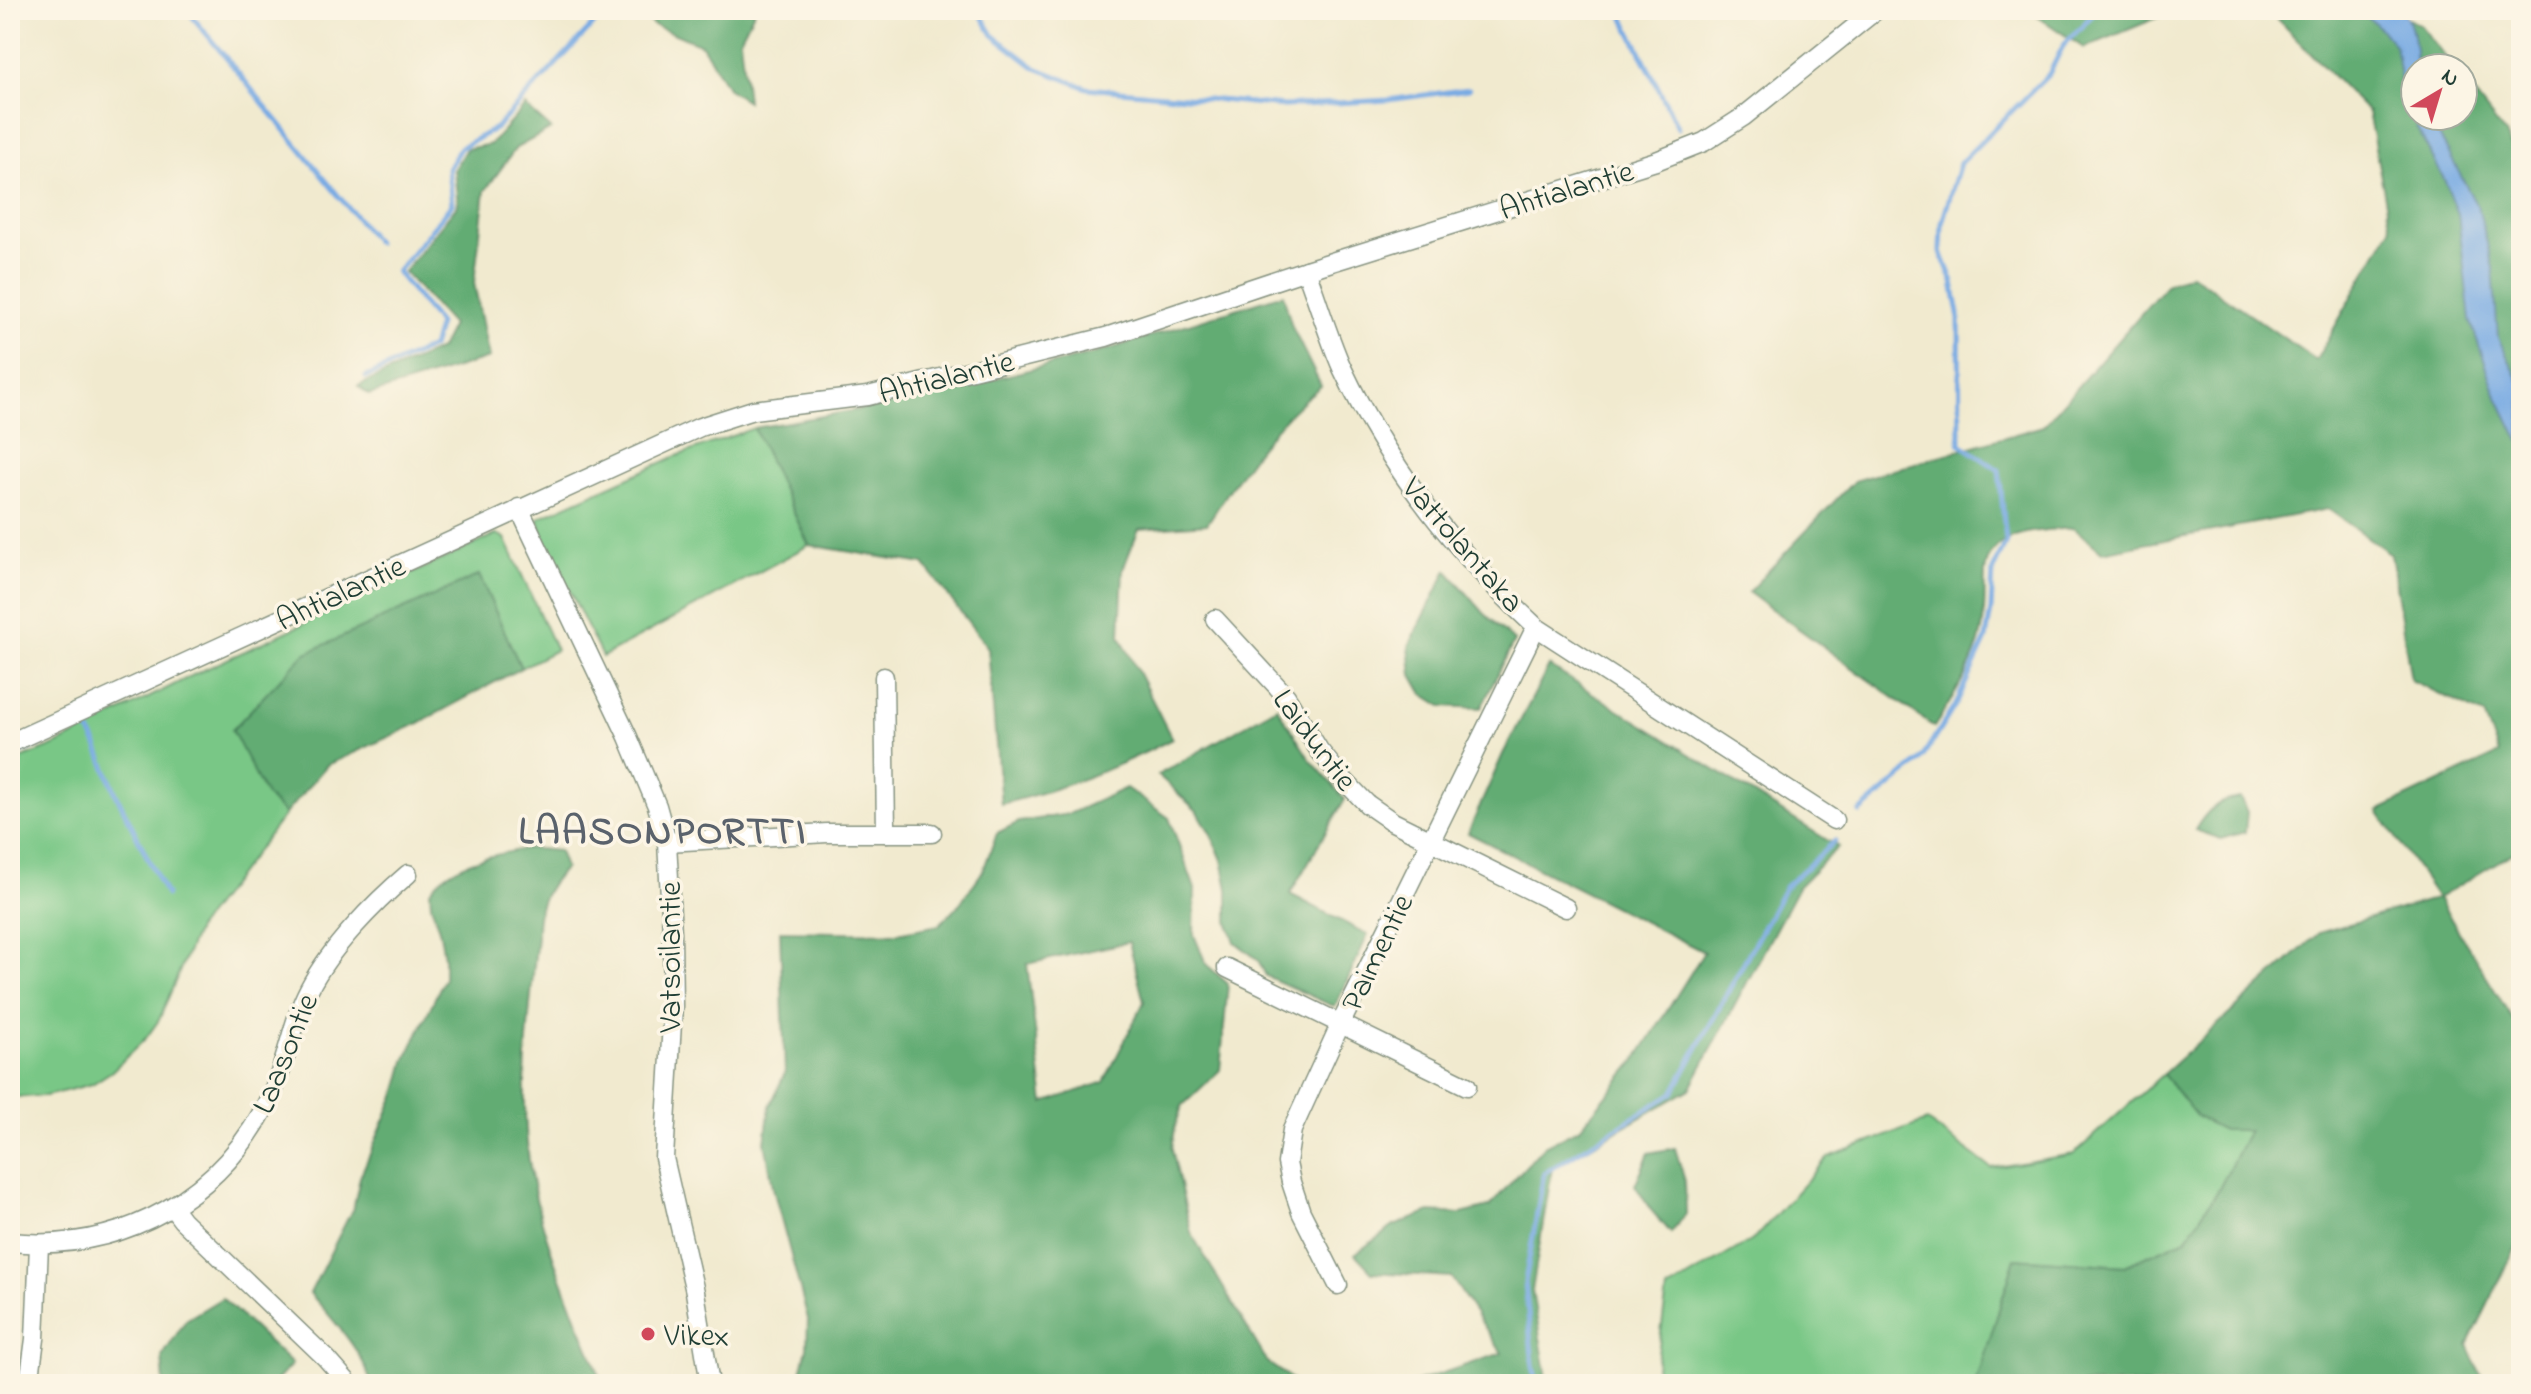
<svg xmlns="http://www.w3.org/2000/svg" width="2531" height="1394" font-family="'Indie Flower',sans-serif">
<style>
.green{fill:#79c786;stroke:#4c825d;stroke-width:2}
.forest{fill:#62ac73;stroke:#407454;stroke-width:2;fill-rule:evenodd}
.water{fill:#78aae3;stroke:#4c748c;stroke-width:2}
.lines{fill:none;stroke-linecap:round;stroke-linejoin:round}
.stream{stroke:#78aae3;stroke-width:5}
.minor-casing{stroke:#889482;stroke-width:21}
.minor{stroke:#fff;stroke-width:18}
.poi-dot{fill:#d1495b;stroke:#fcf5e5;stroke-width:3}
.labels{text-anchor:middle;stroke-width:7;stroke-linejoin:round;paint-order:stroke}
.street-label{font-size:32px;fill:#1f3d34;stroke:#fcf5e5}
.poi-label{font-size:32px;fill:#1f3d34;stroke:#fcf5e5;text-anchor:start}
.district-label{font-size:40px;font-weight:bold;letter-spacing:2px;fill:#5a626c;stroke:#fcf5e5}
</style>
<rect width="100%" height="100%" fill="#fcf5e5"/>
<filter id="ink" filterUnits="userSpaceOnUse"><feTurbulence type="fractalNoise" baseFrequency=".0125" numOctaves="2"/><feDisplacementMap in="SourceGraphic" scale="16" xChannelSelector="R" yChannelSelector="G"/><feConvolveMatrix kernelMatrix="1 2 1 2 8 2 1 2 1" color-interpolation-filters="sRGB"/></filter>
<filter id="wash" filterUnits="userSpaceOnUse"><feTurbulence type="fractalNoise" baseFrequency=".006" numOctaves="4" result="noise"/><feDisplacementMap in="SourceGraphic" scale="32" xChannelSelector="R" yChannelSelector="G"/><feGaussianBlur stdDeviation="1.8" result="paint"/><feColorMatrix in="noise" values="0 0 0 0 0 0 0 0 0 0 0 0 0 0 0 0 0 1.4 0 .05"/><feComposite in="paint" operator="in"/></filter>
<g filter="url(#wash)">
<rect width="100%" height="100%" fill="#f1eacf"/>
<g class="green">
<path d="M754,428l55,117 -207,112 -58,-119 -6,-20 136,-61z"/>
<path d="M497,534l8,4 51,112 -35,18 -43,-93 -212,221 19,18 -87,113 -39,93 -13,18 -34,33 -20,13 -46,12 -36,1v-334l46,-18 139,-71z"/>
<path d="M2163,1074l35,43 52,13 -31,59 -33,50 -61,27 -110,-8 -39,126h-317l-3,-16 11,-78 88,-52 73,-81 99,-36 64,47 83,-14z"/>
</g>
<g class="forest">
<path d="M637,10h118l-15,29 7,62 -19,-12 -26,-44 -49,-20z"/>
<path d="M2028,10h148l-92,38z"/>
<path d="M2244,10h150l27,16 33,42h-39v48h48v-36l41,53 17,31v684l-83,50 83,135v204l-53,108 17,39h-509l39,-126 110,8 61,-27 33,-50 30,-59h-26l-26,-13 -34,-43 156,-141 118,-35 -59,-87 121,-57 -15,-39 -73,-35 -20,-126 -63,-45 -226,43 -28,-24c-33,3 -85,0 -89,45 -1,20 1,41 -4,61 -6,28 -31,69 -47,93l-186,-135 106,-111 189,-55 124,-142 24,-10 125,86 75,-132 -23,-116 -98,-100z"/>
<path d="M525,106l26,23 -35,19 -31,43 -11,92 15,75 -120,37 -11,-9 82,-37 12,-24 -48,-53 54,-68 -4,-35 12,-20 25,-5z"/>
<path d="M1283,294l9,33 29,59c-49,37 -81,87 -114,138l-68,5 -16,40 -3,67 52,103c-55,29 -110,50 -171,65l-13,-156 -64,-84 -115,-19 -55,-117 142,-25 201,-50z"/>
<path d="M1447,570l37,43 30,28 -33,67 -39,-2 -19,-12 -11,-19 -3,-29z"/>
<path d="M479,575l42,93 -102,55 -92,42 -42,49 -19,-18 -34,-66 72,-76z"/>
<path d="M1549,666l289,181 -40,40 -108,202 -138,79 -20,123 16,93h-138l92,-31 -51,-76 -79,-5 -17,-18 39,-28 36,-14 31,2 28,-7 55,-61 36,-18 56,-68 68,-108 -236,-119 35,-79z"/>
<path d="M1277,707l32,51 36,41 -55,95 78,41 -33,72 -69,-31 -8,-16 -23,-18 -7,-21v-32l-6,-29 -10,-24 -14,-24 -40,-37z"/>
<path d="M1126,788l43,30 26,71 -1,46 12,29 22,20 -8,86 -38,36 -7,21 -3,22 19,84 77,130 31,21h-498l-1,-8 7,-28 1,-29 -34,-127 -9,-50 5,-36 15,-33 -5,-142 117,2 42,-8 19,-19 25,-35 14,-38 22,-11 50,-8zM1129,942l15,60 -40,80 -60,21 -17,-139z"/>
<path d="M2240,798l7,14 -2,20 -24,7 -26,-9c11,-19 23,-30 45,-32z"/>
<path d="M528,848l31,3 6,17c-20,20 -29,40 -28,68 -8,81 -20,163 -5,244 12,65 42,130 66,191l2,13h-229c-6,-31 -41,-67 -61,-91l44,-87 6,-29 37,-86 8,-30 39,-82v-22l-4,-24 -9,-29 -1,-13c21,-30 64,-36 98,-43z"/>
<path d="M1675,1148l10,33 1,33 -15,19 -21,-24 -15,-24 14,-32z"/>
<path d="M222,1298l70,66 -18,20h-110l-2,-27 24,-37z"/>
</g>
<path class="water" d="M2310,10c20,0 71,-4 88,0 24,7 17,85 17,106h14l50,94 14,58 5,70 23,46v61l-26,-54 -25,-71 -12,-106 -14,-35 -27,-50 -16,-46 -6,-38 -20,-22 -19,-12z"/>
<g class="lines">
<g class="stream">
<path d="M187,10l190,233"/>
<path d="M978,10l15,25 43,33 51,20 197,18 104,-6 81,-11"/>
<path d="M1620,10l58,118"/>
<path d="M366,377l66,-30 7,-23 -42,-52 55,-68 -4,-35 12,-21 36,-20 111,-118"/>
<path d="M10,757l75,-33 11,19 20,51 50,101"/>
<path d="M1860,812l61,-52 36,-58 29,-63 5,-29 2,-40 13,-28 -7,-72 -39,-26 -1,-130 -6,-32 -12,-30 1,-29 18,-60 89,-89 14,-28 34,-36"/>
<path d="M1537,1384l-4,-18 -8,-84 19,-109 129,-80 112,-206 50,-46"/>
</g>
</g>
</g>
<g filter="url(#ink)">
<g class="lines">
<g class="minor-casing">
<g id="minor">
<path d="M1306,270c12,32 22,66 36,98 46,98 114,185 194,259l298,193"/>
<path d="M519,508l109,229 29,69 10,36 5,91 1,73 -9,152 31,134 15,92"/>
<path d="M1215,619l71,77 33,54 21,26 27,28 26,18 173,86"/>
<path d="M884,677l2,156"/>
<path d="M10,743l690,-316 53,-17 115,-14 238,-59 200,-67 350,-109 48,-19 39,-25 133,-107"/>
<path d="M667,842l160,-9h105"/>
<path d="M1227,968l240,118"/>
<path d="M173,1208l9,12 144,138 23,26"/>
<path d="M10,1242c114,11 214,-46 262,-149 16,-34 20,-72 37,-104 21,-41 64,-85 99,-115"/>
<path d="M1338,1285l-37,-73 -10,-30 -4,-19 5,-33 48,-105 196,-398"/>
<path d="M29,1384l6,-45 4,-94"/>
</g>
</g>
<use href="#minor" class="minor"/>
</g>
</g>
<circle class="poi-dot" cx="648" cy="1334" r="8"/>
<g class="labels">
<g class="street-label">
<text transform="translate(1566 189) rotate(-17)" y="11">Ahtialantie</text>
<text transform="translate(946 376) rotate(-14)" y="11">Ahtialantie</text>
<text transform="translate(1464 544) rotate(49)" y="11">Vattolantaka</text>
<text transform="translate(340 592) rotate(-25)" y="11">Ahtialantie</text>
<text transform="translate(1316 739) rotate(53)" y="11">Laiduntie</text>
<text transform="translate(1376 952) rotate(-64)" y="11">Paimentie</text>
<text transform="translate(669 957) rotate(-90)" y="11">Vatsoilantie</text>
<text transform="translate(284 1053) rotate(-68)" y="11">Laasontie</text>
</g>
<g class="poi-label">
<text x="664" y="1345">Vikex</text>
</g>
<g class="district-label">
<text x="663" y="843">LAASONPORTTI</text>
</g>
</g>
<rect width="2531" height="1394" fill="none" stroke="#fcf5e5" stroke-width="40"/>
<g transform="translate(2439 92) rotate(38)"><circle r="38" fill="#fcf5e5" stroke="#a4ab9e" stroke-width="2"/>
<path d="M0-6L14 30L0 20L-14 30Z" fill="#d1495b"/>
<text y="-12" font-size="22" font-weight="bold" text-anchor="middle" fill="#1f3d34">N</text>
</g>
</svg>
